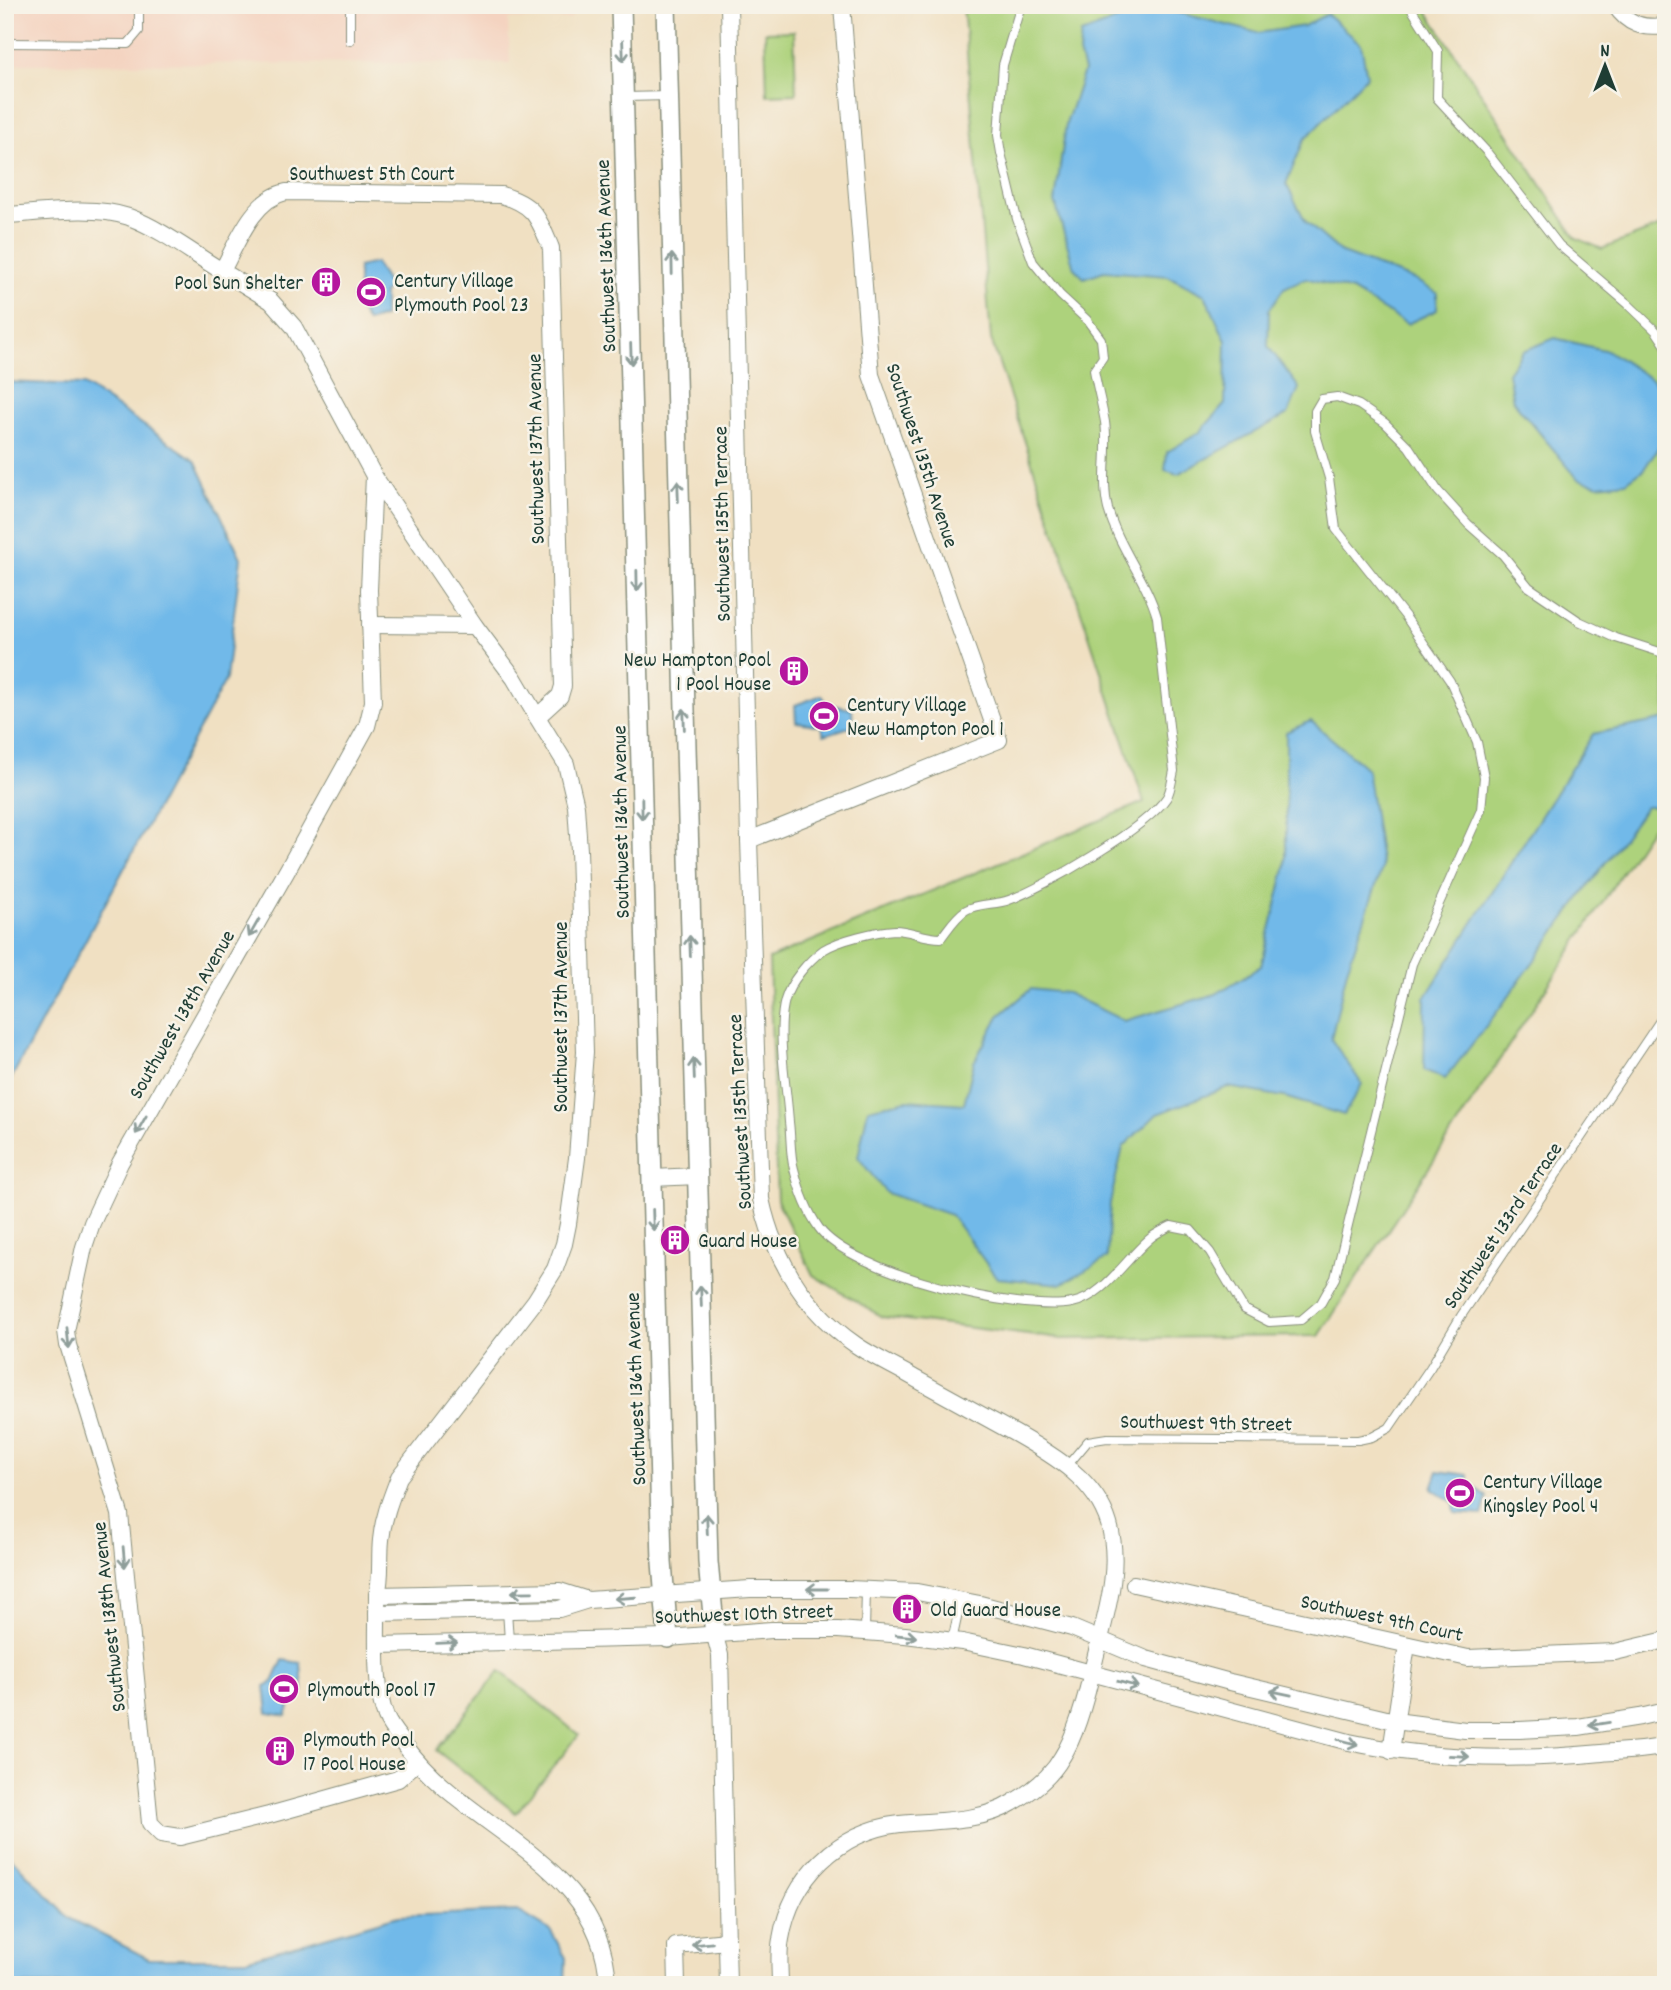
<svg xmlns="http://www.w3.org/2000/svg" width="1671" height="1990" font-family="Dekko,sans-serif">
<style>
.built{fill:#f4d3c0}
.green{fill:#add27b;stroke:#668858;stroke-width:2}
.water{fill:#71b9e9;stroke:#487b8e;stroke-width:2}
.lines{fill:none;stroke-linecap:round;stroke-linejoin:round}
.service-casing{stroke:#888e7b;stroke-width:10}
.minor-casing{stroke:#888e7b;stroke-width:18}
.tertiary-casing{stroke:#888e7b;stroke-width:22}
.service{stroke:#fff;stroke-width:8}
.minor{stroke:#fff;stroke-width:16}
.tertiary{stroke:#fff;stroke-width:19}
.oneway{stroke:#8f9e9a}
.labels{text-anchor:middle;stroke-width:5;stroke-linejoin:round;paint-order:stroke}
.street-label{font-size:21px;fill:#1f3d34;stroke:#f7f3e8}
.poi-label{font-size:21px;fill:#1f3d34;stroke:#f7f3e8;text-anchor:start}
</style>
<rect width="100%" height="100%" fill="#f7f3e8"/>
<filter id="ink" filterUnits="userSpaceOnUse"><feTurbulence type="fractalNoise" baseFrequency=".0143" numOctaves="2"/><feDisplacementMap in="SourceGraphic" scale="14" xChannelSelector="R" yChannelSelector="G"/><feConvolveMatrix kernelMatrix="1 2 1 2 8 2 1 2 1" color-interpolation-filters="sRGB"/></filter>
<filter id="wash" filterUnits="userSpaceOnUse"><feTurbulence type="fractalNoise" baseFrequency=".00686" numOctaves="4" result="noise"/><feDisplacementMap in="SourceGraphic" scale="28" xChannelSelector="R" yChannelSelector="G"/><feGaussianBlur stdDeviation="1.57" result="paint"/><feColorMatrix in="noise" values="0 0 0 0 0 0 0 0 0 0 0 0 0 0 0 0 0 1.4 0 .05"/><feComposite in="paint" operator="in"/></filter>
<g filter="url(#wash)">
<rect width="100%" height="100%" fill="#f0e0c2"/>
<path class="built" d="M5,5h566v14h-63l2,44 -505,1z"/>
<g class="green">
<path d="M963,5h460l153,233 26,11 64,-25v604h-15l-332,508 -258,3 -179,-22 -69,-42 -36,-75 -8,-241 375,-157 -153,-463z"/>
<path d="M794,31l2,63 -29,1 -2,-63z"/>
<path d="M500,1671l79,64 -63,78 -80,-63z"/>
</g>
<g class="water">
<path d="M1153,6l105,27 46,-7 23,-12 34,30 6,32 -63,64 -18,44 20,38 36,31 73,27 22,13v17l-30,14 -55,-33 -46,-13 -22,10 -15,22 -1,36 31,42 -11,26 -110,60 -13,-4 2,-18 33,-20 25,-28 1,-63 -21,-46 -37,-19 -64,-5 -20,7 -10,-10 -19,-66 11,-78 18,-53 -5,-18 2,-19z"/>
<path d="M375,263l14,23 -5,7v24l-17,5 -15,-25 6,-6v-24z"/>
<path d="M1555,338l53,13 46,30 12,20v16l-4,25 -18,27 -18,13 -28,3 -20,-6 -65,-78 -5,-28 15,-22z"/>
<path d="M5,382l79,3 111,75 46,98 -15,121 -221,411z"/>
<path d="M822,695l5,9 25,5 1,17 -29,9 -3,-9 -25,-4 -1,-17z"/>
<path d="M1666,719v88h-20l-149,205 -52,67 -21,-9 1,-72 168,-264z"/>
<path d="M1311,721l56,48 15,99 -35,102 -16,69 31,45 -18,31 -60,-18 -56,-10 -71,27 -34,33 -13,56 -3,55 -46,26 -64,-6 -46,-63 -65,-22 -28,-36 10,-48 38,-9 58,4 10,-42 25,-46 32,-27 36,4 57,28 92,-27 45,-28 25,-101v-133z"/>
<path d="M1438,1471l30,4 1,8 18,14 -5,18 -27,-2 -1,-10 -22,-15z"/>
<path d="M283,1660l18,3 2,28 -9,3 -8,22 -18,-3 -3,-27 8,-4z"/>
<path d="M5,1851l64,67 80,41h99l150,-43 120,-5 33,20 15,27 -1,27h-560z"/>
</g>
</g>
<g filter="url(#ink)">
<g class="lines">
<g class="service-casing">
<g id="service">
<path d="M350,5v36"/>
<path d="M1021,5l-18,60 -5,70 3,18 16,66 16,43 27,33 27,25 14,19 2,18 -9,13c3,17 8,35 11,52 4,29 -4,58 3,87 11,39 38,70 49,108l17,154c-2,8 -3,19 -7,26 -19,30 -124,91 -158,103 -13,5 -31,3 -43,10 -10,6 -18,19 -25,28 -16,0 -32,-8 -46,-8 -19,1 -56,10 -72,20 -15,11 -33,32 -38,50 -9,32 2,88 4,122 2,15 1,33 5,47 5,20 13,42 25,59 32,45 200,85 253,75 33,-6 56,-48 81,-67 6,-4 12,-7 18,-10l20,4 19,22 34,57 25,13 32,-2 20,-17 14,-25 77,-314 69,-154 3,-33 -7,-35 -27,-61 -45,-65 -69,-87 -7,-51 -14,-47v-20l7,-12 15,-2 22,8 26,18 24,24 29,44 30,33 35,31 26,32 50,34 37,17 50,16"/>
<path d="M1409,5l29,46 -1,47 49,53 73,94 69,59 28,27 10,15"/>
<path d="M5,43l123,1 11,-13v-26"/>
<path d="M625,97l43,-1"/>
<path d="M1067,1466l21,-25 19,-3 251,2 14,-3 17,-9 41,-60 31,-52 198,-294 7,-6"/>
<path d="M507,1610l2,31"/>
<path d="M865,1632l1,-43"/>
<path d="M952,1641l9,-41"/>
</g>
</g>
<g class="minor-casing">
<g id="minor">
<path d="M729,5l20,835 12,359c13,60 44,111 95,146 19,13 40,22 60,34 33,18 67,37 100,55 37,21 80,46 93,90 13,45 -4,92 -14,135 -6,27 -18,75 -33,98 -11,20 -31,35 -50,46 -32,20 -76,17 -112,21 -61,7 -109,54 -119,115 -3,15 -1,31 -1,46"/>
<path d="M1615,5c13,20 28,24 51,21"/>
<path d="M5,215c38,-2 88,-10 124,2 32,12 63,36 93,54 15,-28 31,-72 64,-79l215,3c34,10 37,22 50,53l12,438 -3,10 -23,21 29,47 10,42 3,44 6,202 -8,106 -9,66 -4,20 -9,25 -20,32 -136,176c-8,21 -16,41 -18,63 -2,19 1,37 -4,55 1,35 -4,91 9,122 4,10 12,19 18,27 61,87 199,117 204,241"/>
<path d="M222,271l49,30 23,26 80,149 -5,114 4,112 -6,24 -79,143 -168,294 -28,60 -8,24 -18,84 2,14 52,169 30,309 11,11 19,3 89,-22 129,-36 19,-17"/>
<path d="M374,476l101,150 39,52 23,39"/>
<path d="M370,625l105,1"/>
<path d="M749,840l250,-100 -128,-365 -29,-370"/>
<path d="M652,1178l46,-2"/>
<path d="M1134,1584l334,74 147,-6 51,-12"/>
<path d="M377,1595l183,-4 28,9"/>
<path d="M377,1613l182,-4 29,-9 162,-11h99l68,3 63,12 92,24 74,31 84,23 165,39 70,9h54l59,-3 62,-10 26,-6"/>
<path d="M715,1636l5,19 8,330"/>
<path d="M379,1645l289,-7 104,-8h66l67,5 57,7 62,13 325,87c83,18 169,19 253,11 21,-2 43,-2 64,-7"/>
<path d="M1391,1751l16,-106"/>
<path d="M677,1985l-1,-39 51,-5"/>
</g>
</g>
<g class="tertiary-casing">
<g id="tertiary">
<path d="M621,5l41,1557 6,76"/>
<path d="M666,5l42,1557 7,74"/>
</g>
</g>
<use href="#service" class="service"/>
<use href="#minor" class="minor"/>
<use href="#tertiary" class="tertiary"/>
</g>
<defs><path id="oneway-shaft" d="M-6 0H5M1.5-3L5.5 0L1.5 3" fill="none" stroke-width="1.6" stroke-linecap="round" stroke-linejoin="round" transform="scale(1.75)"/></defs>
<g class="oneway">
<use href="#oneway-shaft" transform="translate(623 51) rotate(88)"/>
<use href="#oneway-shaft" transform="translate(672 264) rotate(-91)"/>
<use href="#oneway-shaft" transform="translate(631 354) rotate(88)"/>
<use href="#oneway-shaft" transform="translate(678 491) rotate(-92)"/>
<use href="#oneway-shaft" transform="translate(637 581) rotate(89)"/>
<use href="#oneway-shaft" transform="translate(684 719) rotate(-92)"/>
<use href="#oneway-shaft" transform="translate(642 809) rotate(89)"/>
<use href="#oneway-shaft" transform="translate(254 928) rotate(120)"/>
<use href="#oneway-shaft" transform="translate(690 946) rotate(-92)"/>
<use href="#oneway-shaft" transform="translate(694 1069) rotate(-92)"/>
<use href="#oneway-shaft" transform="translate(141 1125) rotate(120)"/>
<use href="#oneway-shaft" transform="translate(653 1220) rotate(88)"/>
<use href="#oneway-shaft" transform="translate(701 1296) rotate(-92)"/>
<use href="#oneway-shaft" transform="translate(68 1338) rotate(84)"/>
<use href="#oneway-shaft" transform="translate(707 1524) rotate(-92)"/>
<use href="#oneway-shaft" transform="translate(124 1557) rotate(85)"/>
<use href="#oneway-shaft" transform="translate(817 1589) rotate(180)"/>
<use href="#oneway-shaft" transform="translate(522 1592) rotate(179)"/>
<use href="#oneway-shaft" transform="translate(625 1598) rotate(176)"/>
<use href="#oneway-shaft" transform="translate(906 1636) rotate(6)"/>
<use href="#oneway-shaft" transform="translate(447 1643) rotate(-2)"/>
<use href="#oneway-shaft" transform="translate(1128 1684) rotate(15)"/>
<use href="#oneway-shaft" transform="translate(1281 1693) rotate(-168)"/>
<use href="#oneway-shaft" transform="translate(1599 1724) rotate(171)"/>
<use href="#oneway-shaft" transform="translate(1348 1742) rotate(14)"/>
<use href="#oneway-shaft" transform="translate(1459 1756) rotate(3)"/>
<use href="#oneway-shaft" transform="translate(702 1944) rotate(174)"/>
</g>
</g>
<defs>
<g id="building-disc" transform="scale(1.575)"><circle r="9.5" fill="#b5179e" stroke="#f7f3e8"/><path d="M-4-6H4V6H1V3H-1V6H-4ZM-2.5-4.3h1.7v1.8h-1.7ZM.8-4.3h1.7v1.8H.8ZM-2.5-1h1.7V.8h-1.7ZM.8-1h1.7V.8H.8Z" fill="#fff"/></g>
<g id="stadium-disc" transform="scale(1.575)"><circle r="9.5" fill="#b5179e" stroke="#f7f3e8"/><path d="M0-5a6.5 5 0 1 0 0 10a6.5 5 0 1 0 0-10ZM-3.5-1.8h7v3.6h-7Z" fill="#fff"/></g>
</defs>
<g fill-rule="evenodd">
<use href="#building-disc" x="326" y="282"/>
<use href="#stadium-disc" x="371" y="292"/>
<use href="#building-disc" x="794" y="671"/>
<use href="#stadium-disc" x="824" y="716"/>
<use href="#building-disc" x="675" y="1240"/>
<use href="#stadium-disc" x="1460" y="1493"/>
<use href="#building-disc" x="907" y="1609"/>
<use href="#stadium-disc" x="284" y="1689"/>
<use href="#building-disc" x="280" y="1751"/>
</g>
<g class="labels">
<g class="street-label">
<text x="372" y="180">Southwest 5th Court</text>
<text transform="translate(605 256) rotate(-92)" y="7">Southwest 136th Avenue</text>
<text transform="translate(535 449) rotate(-91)" y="7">Southwest 137th Avenue</text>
<text transform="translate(923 455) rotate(72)" y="7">Southwest 135th Avenue</text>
<text transform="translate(721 524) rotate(-91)" y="7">Southwest 135th Terrace</text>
<text transform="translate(620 822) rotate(-91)" y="7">Southwest 136th Avenue</text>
<text transform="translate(181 1014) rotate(-60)" y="7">Southwest 138th Avenue</text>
<text transform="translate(560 1017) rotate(-90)" y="7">Southwest 137th Avenue</text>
<text transform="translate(739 1112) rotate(-93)" y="7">Southwest 135th Terrace</text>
<text transform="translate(1502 1225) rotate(-56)" y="7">Southwest 133rd Terrace</text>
<text transform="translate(635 1389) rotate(-92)" y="7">Southwest 136th Avenue</text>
<text transform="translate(1206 1422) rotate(1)" y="7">Southwest 9th Street</text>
<text transform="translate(744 1613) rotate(-2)" y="7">Southwest 10th Street</text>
<text transform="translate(108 1617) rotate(-96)" y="7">Southwest 138th Avenue</text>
<text transform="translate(1382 1617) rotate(12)" y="7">Southwest 9th Court</text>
</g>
<g class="poi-label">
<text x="394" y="287">Century Village<tspan x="394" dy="24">Plymouth Pool 23</tspan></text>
<text x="303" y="289" text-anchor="end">Pool Sun Shelter</text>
<text x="771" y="666" text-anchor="end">New Hampton Pool<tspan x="771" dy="24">1 Pool House</tspan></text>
<text x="847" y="711">Century Village<tspan x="847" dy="24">New Hampton Pool 1</tspan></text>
<text x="698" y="1247">Guard House</text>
<text x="1483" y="1488">Century Village<tspan x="1483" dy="24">Kingsley Pool 4</tspan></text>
<text x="930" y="1616">Old Guard House</text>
<text x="307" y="1696">Plymouth Pool 17</text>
<text x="303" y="1746">Plymouth Pool<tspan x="303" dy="24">17 Pool House</tspan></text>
</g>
</g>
<rect width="1671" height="1990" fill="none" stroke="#f7f3e8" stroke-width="28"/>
<g transform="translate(1605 66)" stroke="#f7f3e8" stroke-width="5" paint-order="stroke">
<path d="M0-5L12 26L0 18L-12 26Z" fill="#1f3d34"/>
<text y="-10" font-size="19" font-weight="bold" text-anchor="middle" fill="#1f3d34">N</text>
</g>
</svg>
